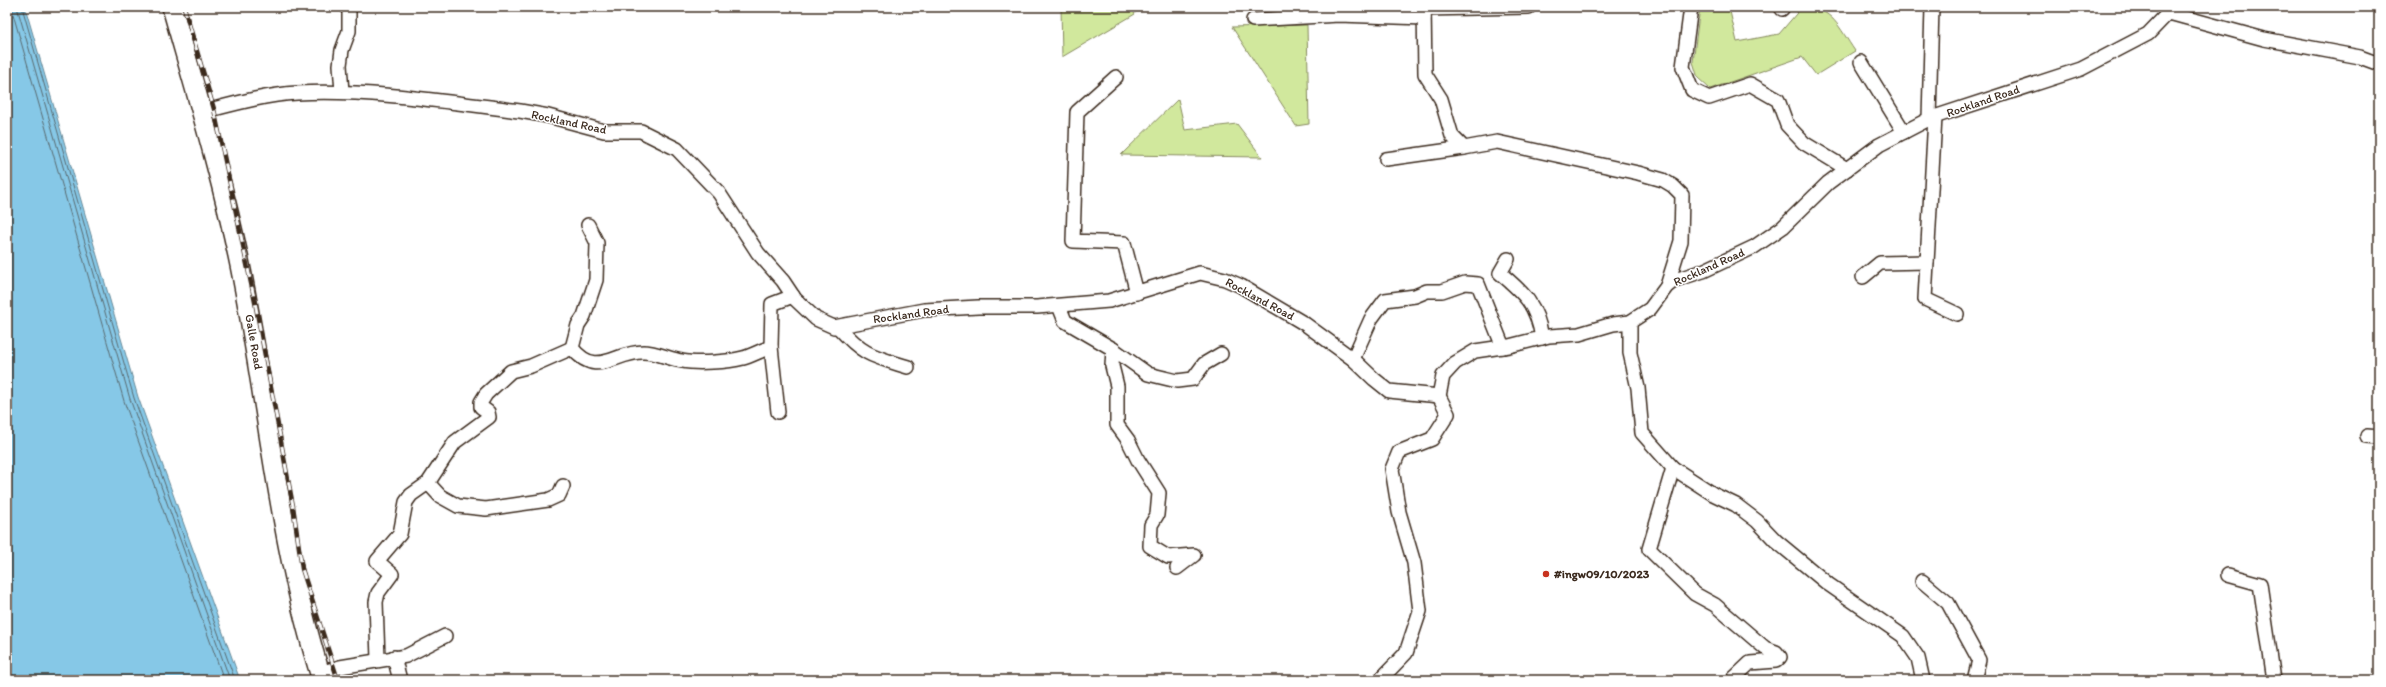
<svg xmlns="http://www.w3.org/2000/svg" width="2386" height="687" font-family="Itim,sans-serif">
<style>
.green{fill:#d1e89d;stroke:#86895e}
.water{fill:#86c8e7;stroke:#688997}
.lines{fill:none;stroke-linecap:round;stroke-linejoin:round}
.shore{stroke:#59696e;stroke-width:1}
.minor-casing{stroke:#3b2a1e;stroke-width:16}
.highway-casing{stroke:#3b2a1e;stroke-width:22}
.minor{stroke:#fff;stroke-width:13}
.highway{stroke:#fff;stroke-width:19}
.rail-casing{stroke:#3b2a1e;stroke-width:4.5}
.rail{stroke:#fff;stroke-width:3;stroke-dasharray:9;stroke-linecap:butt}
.poi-dot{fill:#c8321e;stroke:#fff;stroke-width:1.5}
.labels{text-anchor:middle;stroke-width:3;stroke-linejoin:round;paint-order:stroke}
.street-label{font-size:12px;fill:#3b2a1e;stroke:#fff}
.poi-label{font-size:12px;font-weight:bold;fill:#3b2a1e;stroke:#fff;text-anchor:start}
</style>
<rect width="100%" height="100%" fill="#fff"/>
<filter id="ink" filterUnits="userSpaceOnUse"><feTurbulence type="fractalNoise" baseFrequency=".025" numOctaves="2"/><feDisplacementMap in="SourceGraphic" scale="8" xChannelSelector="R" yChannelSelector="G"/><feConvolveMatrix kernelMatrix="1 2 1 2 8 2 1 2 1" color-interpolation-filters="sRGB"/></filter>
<g filter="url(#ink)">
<g class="green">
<path d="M1061,7h71l3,7 -73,43z"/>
<path d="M1700,7h29l8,35 42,-8 23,-27c31,0 37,21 53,44l-39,24 -14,-18 -92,32 -12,-11 -5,-16z"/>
<path d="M1307,25l2,99 -13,2 -64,-99z"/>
<path d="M1178,99l7,31 52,-6 25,33 -141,-2z"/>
</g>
<path class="water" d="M7,7h18l113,390 102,283h-233z"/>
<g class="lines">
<g class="shore">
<path d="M11,7l113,394 100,279"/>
<path d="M17,7l113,392 100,281"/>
<path d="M22,7l112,391 101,282"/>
</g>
<g class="minor-casing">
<g id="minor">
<path d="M1424,7l1,67 16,25 11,37 12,12 33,-6 141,31 25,7 10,6 9,9 -1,46 -14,45"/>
<path d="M1691,7l-8,60 9,23 17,8 41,-14 28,16 9,25 17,18 43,26"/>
<path d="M1781,7l1,2"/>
<path d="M1424,9l105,-2"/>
<path d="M2169,13l95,26 96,18 19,7"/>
<path d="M1253,20l86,-5 85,3"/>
<path d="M1861,62l43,70"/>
<path d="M1116,77l-39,35 -4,129 51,2 13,50"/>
<path d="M342,92l-2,-27 2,-15 7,-19v-24"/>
<path d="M202,112c31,-8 62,-17 95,-19 71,-4 151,9 223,18l28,5 56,15h37l36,18 42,44 39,60 25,28 12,18 21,20 18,8 90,-17 54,-3h59l72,-6 91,-28 25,6 16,7 64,38 48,35 21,20 15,12 50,5 4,-20 12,-13 20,-12 34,-5 40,-10 30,-2 34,-10 17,-2 20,-13 17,-23 8,-6 28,-9 51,-24 29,-20 45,-44 51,-38 52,-27 150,-49 67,-35 26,-27"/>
<path d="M1935,117l-10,182 32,15"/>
<path d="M1929,119l3,-112"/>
<path d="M1386,159l78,-11"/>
<path d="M588,225l9,18 -1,37 -12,36 -6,9 -6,23c25,31 42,4 71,4 14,0 26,7 39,9 15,3 46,1 61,-3 6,-1 21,-9 28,-11"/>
<path d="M1508,259l-8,14c24,20 37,32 42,65"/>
<path d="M1863,277l17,-14 47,-1"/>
<path d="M1059,306l6,15 48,28 35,25 29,7 16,-2 11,-15 17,-10"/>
<path d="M1630,322v31l8,35 4,45 31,35 40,26 23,11 21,16 19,20 52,43 75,52 15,22 5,22"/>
<path d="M838,327c26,29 34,29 70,40"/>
<path d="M1113,349l-1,17 5,20v39l11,15 10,20 21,33 -2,22 -6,10 -1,21 18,11 26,-2 -17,13"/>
<path d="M1353,359l18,-40 14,-19 30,-4 12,-5h15l23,-8 13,1 25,63"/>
<path d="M778,412l-7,-65 1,-43 21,-8"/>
<path d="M2367,436l12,1"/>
<path d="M1673,468l-24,81 46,45 20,11 50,43 11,4 4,5 -4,4 -26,2 -18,17"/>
<path d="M428,483l12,13 18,10 28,3 62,-9 11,-5 4,-9"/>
<path d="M2228,575l32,9 14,96"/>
<path d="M1922,581l26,22 31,57 -5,20"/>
<path d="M394,657l6,23"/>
<path d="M378,659l-2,-57 2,-9 14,-19 -15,-13 23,-27 6,-32 5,-7 17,-12 27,-41 34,-25 -1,-5 -7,-5v-5l5,-8 25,-23 20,-5 41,-18"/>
<path d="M320,673l20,-6 66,-11 39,-20"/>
<path d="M1380,680l26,-27 14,-42 -6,-48 -15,-51 -7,-43 7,-17 33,-13 16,-25 -9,-18"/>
</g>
</g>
<g class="highway-casing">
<path id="highway" d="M172,7c24,85 50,171 68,258 28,138 39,281 82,415"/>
</g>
<use href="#minor" class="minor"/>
<use href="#highway" class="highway"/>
<g class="rail-casing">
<path id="rail" d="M184,7l30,102 41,193 38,204 9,63 36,111"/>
</g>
<use href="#rail" class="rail"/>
</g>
</g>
<circle class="poi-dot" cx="1546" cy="574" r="4"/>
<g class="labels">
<g class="street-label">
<text transform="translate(1983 101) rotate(-19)" y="4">Rockland Road</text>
<text transform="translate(569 122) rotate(12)" y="4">Rockland Road</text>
<text transform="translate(1709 267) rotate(-24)" y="4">Rockland Road</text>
<text transform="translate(1260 299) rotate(28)" y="4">Rockland Road</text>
<text transform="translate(911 314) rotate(-8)" y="4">Rockland Road</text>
<text transform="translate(254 342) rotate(80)" y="4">Galle Road</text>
</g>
<g class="poi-label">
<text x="1554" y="578">#ingw09/10/2023</text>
</g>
</g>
<rect width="2386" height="687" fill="none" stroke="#fff" stroke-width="24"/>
<rect x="12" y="12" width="2362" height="663" fill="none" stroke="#3b2a1e" stroke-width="1.5" filter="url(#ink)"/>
</svg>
